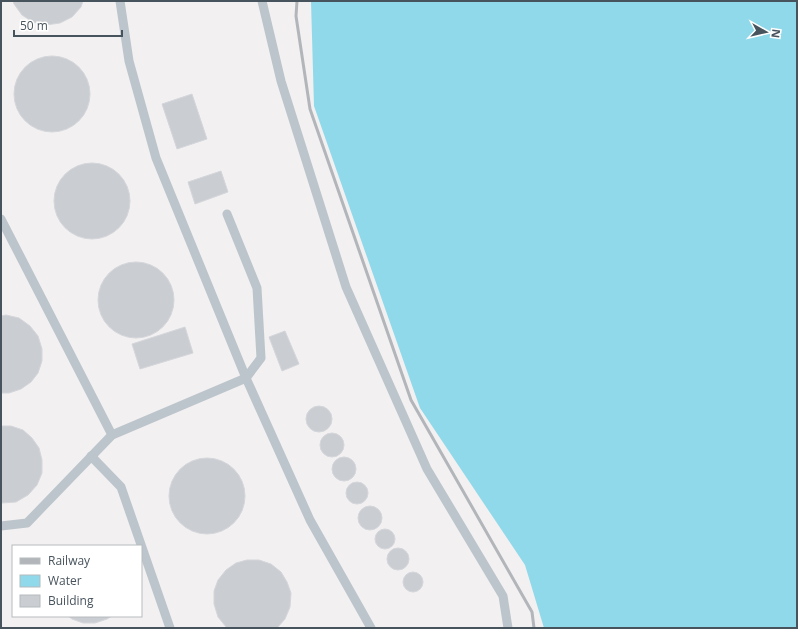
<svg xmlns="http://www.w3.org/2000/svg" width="798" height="629" font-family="'Open Sans',sans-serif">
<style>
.water{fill:#8fd9ea}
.building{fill:#cacdd2;stroke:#d4d6db}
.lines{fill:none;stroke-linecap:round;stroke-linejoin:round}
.service{stroke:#bcc5cc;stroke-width:9}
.rail{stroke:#b2b6ba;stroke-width:3}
</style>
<rect width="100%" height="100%" fill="#f2f0f0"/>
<path class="water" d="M311,1h486v627h-253l-19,-63 -105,-157 -106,-302z"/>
<g class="building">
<path d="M13,1h70l-2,6 -9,10 -12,6 -14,2 -13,-3 -11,-7 -8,-11z"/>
<circle cx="52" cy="94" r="38"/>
<path d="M192,94l15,45 -30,10 -15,-45z"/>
<circle cx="92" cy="201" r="38"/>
<path d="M221,171l7,21 -33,12 -7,-22z"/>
<circle cx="136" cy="300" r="38"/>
<path d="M6,315l13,3 11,8 8,10 4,13v12l-4,12 -7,9 -10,7 -12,4h-8v-77z"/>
<path d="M185,327l8,26 -53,16 -8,-25z"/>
<path d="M285,331l14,33 -17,7 -13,-34z"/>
<circle cx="319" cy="419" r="13"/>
<path d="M1,426h10l12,4 9,8 7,10 3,12v13l-5,12 -9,10 -12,7 -14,1h-1z"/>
<circle cx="332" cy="445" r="12"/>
<circle cx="344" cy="469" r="12"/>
<circle cx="207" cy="496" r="38"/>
<circle cx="357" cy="493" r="11"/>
<circle cx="370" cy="518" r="12"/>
<circle cx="385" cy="539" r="10"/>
<circle cx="398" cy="559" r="11"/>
<path d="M247,560h12l12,4 10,8 6,10 4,11 -1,14 -5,12 -8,9h-50l-9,-11 -4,-13v-13l4,-11 8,-10 10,-7z"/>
<circle cx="413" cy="582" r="10"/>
<path d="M68,616h44l-5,3 -12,4h-12l-11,-4z"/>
</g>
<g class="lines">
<g class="service">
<path d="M120,1l9,60 27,97 90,220 64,142 61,108"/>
<path d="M262,1l19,80 65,206 81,182 76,127 5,32"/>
<path d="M1,219l111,216"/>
<path d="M91,456l30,31 49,141"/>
<path d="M1,526l26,-3 85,-88 134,-57 15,-20 -4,-70 -30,-74"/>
</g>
<path class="rail" d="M297,1l-1,15 14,93 101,291 121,212 2,16"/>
</g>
<rect width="798" height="629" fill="none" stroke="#48545d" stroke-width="4"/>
<rect x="12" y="545" width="130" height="72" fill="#ffffff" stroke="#b6bbbe"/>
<rect x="20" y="558" width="20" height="6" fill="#b2b6ba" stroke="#b6bbbe"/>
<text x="48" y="565" font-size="12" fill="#48545d">Railway</text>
<rect x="20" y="575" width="20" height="12" fill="#8fd9ea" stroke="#b6bbbe"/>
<text x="48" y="585" font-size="12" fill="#48545d">Water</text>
<rect x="20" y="595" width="20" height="12" fill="#cacdd2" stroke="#b6bbbe"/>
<text x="48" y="605" font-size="12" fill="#48545d">Building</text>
<g transform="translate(766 32) rotate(98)" stroke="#ffffff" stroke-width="3" paint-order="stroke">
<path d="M0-3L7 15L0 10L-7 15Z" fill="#48545d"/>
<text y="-6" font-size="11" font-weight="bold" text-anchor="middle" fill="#48545d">N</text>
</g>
<path d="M14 30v6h108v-6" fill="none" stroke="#48545d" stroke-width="2"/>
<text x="20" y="30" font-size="12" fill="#48545d" stroke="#ffffff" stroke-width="3" paint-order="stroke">50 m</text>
</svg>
